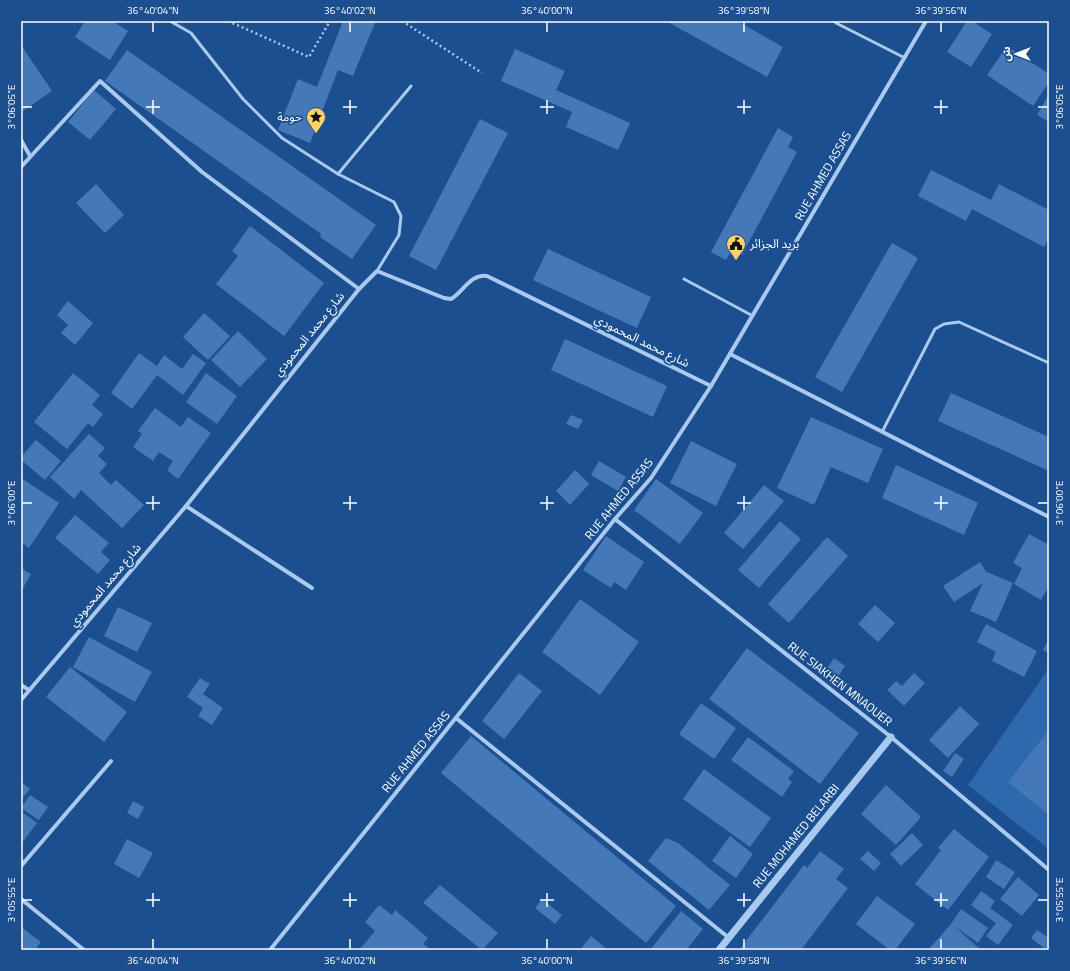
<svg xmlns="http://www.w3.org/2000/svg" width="1070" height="971" font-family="'Titillium Web','Noto Sans Arabic',sans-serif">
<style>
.pitch{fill:#2e69ad}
.building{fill:#4478b7}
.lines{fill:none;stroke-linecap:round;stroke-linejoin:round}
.path{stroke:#a9c9ee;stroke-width:2.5;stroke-dasharray:2 3;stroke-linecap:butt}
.service{stroke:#a9c9ee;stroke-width:3}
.minor{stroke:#a9c9ee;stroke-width:4}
.tertiary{stroke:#a9c9ee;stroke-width:7}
.ticks{fill:none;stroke:#fff;stroke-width:1.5}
.labels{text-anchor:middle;stroke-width:3.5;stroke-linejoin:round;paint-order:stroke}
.poi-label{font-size:12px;fill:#fff;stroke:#1b4f8f;text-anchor:end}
.street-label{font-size:12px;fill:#fff;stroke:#1b4f8f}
.neatline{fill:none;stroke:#fff;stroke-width:1.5}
.ticks-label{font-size:10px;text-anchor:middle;fill:#fff}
</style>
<rect width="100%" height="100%" fill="#1b4f8f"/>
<path class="pitch" d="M1049,668v181l-81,-64z"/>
<g class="building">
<path d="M85,21h27l16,10 -18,29 -35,-23z"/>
<path d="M343,21h27l5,2 -22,53 -15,-6 -28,73 -32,-13 20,-51 19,8z"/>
<path d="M666,21h71l46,26 -16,30z"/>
<path d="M967,21h5l20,13 -21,33 -24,-15z"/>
<path d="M21,45l31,46 -29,20 -2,-3z"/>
<path d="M1007,46l42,28v8l-16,24 -46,-31z"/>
<path d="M515,49l50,22 -9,19 74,33 -12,27 -52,-23 6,-15 -71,-31z"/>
<path d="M127,50l249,175 -24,34 -32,-22 1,-3 -216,-153z"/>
<path d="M94,90l22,19 -26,31 -22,-18z"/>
<path d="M1049,94v28l-12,-7z"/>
<path d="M480,119l28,14 -72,137 -27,-14z"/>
<path d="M778,128l15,9 -5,10 9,5 -55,103 -10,-5 -6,10 -15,-8z"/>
<path d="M931,170l60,30 8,-16 50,26v27l-5,10 -72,-38 -6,12 -48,-25z"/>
<path d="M96,184l28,31 -19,18 -29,-30z"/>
<path d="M250,226l74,57 -40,53 -68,-52 22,-28 -6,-5z"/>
<path d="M892,243l26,15 -76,134 -27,-15z"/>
<path d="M548,249l103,48 -14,31 -104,-48z"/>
<path d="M68,301l25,22 -18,22 -14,-12 7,-8 -11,-10z"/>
<path d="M204,313l26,23 -22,24 -25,-23z"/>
<path d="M238,331l29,28 -27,28 -29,-27z"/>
<path d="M565,339l102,47 -14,31 -102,-47z"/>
<path d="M139,353l18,13 7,-11 18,14 11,-15 13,9 -23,32 -26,-20 -25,34 -21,-16z"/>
<path d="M73,373l27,22 -8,10 11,9 -10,13 -5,-4 -21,26 -33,-27z"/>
<path d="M206,373l31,23 -20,28 -31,-22z"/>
<path d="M951,393l98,44v34l-111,-50z"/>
<path d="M155,408l26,19 7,-10 23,16 -33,46 -11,-9 6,-9 -14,-9 -6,9 -20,-14 9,-13 -4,-3z"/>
<path d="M571,415l12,5 -5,9 -12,-5z"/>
<path d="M811,417l72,32 -15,34 -37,-16 -17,38 -37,-17z"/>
<path d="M89,434l16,14 -7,8 9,8 -8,9 12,12 5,-5 28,25 -22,23 -41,-38 -7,9 -24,-22z"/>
<path d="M36,440l25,21 -16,19 -24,-20v-3z"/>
<path d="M691,441l46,23 -21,42 -46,-23z"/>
<path d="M599,461l27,16 -8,14 -27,-16z"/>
<path d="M896,465l82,38 -14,32 -82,-37z"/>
<path d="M575,470l14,14 -19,21 -14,-14z"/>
<path d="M21,478l38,25 -30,45 -8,-6z"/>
<path d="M656,479l47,34 -23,31 -46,-34z"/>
<path d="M764,485l20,16 -41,48 -19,-16z"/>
<path d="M75,515l34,28 -8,9 9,8 -12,14 -43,-36z"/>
<path d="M780,521l21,18 -42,49 -21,-18z"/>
<path d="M1029,534l20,11v41l-8,14 -27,-16 8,-16 -9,-5z"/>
<path d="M606,536l38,26 -18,28 -12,-8 -3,6 -28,-18z"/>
<path d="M827,537l21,19 -59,67 -21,-19z"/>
<path d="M980,562l7,11v-1l26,11 -17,39 -26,-11 13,-28 -29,19 -11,-16z"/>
<path d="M21,568l10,6 -8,14 -2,-1z"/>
<path d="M580,599l59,43 -39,53 -58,-43z"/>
<path d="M875,605l20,18 -17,19 -20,-18z"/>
<path d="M118,607l34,16 -15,29 -33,-16z"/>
<path d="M986,624l51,27 -13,26 -32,-16 4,-9 -19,-10z"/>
<path d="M89,637l63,35 -17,30 -62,-35z"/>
<path d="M1049,638v15l-6,-3z"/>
<path d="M747,648l112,85 -39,51 -111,-85z"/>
<path d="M834,658l11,8 -8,12 -11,-8z"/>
<path d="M70,667l57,45 -23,30 -58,-45z"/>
<path d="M519,673l23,18 -38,48 -22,-18z"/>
<path d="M914,673l11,10 -21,23 -17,-16 9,-9 6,5z"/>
<path d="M200,678l10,6 -7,10 20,14 -11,17 -14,-9 5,-8 -16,-11z"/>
<path d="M701,703l35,25 -22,31 -35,-25z"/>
<path d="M960,706l19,18 -31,34 -19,-18z"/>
<path d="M1049,730v85l-41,-33z"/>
<path d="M471,736l205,170 -30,37 -205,-170z"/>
<path d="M748,737l46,34 -6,8 4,3 -10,15 -51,-37z"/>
<path d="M955,753l9,6 -12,18 -9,-6z"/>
<path d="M704,769l67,49 -21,29 -67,-48z"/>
<path d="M21,782l9,7 -9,11z"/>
<path d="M886,785l35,32 -25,28 -35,-31z"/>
<path d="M30,795l18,12 -9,13 -18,-12z"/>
<path d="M133,801l11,6 -6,12 -11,-6z"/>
<path d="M22,812l15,11 -16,21v-31z"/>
<path d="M954,829l35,28 -41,53 -33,-26 26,-34 -3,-2z"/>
<path d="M912,833l11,12 -22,21 -11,-12z"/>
<path d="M730,836l23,18 -17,24 -24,-17z"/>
<path d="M666,838l12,5 52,42 -21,25 -61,-49z"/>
<path d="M127,839l26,14 -14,25 -25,-14z"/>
<path d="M820,851l24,18 -8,10 12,9 -47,62h-62l65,-85 3,3z"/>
<path d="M868,851l13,12 -7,8 -14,-12z"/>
<path d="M996,860l19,12 -11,17 -18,-12z"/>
<path d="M1018,877l21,18 -17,21 -22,-17z"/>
<path d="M440,885l58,48 -16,17 -59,-47z"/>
<path d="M981,891l14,10 -5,7 23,17 -15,20 -12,-9 10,-13 -25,-18z"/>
<path d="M877,896l38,28 -20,26h-5l-34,-26z"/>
<path d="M542,899l20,16 -7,9 -20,-16z"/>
<path d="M379,905l13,10 3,-5 33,28 -5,6 9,6h-73l16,-19 -10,-9z"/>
<path d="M961,909l27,19 -10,15 -24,-17 27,24h-53l23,-26z"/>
<path d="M681,911l22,18 -17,21h-36z"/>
<path d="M21,927l20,15 -6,8h-14z"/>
<path d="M1037,930l12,8v6l-4,5 -14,-11z"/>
<path d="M591,936l17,14h-28z"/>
</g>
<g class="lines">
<g class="path">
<path d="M228,21l81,36 21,-36"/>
<path d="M402,21l80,52"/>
</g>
<g class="service">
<path d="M170,21l21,12 52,66 39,39 56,36 56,28 7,14 -2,19 -22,36"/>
<path d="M835,21l1,2 69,35"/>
<path d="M338,174l73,-88"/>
<path d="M684,279l69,37"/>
<path d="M882,432l53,-103 9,-5 15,-2 90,41"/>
</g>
<g class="minor">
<path d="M21,140l9,16"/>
<path d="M21,167l79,-86 102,91 157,117"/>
<path d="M730,354l319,163"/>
<path d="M186,506l126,82"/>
<path d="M615,519l276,218 158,133"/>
<path d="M21,685l8,5"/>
<path d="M21,700l165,-194 173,-217 18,-18 67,27 7,1c13,-8 19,-25 36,-23l224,110"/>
<path d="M456,718l273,220"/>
<path d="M21,866l90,-105"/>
<path d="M21,899l63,51"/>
<path d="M270,950l345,-431 36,-41 60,-92 215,-365"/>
</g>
<path class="tertiary" d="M719,950l172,-213"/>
</g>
<path class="ticks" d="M153,22v10M350,22v10M547,22v10M744,22v10M941,22v10M153,100v14M350,100v14M547,100v14M744,100v14M941,100v14M22,107h10M146,107h14M343,107h14M540,107h14M737,107h14M934,107h14M1038,107h10M153,496v14M350,496v14M547,496v14M744,496v14M941,496v14M22,503h10M146,503h14M343,503h14M540,503h14M737,503h14M934,503h14M1038,503h10M153,893v14M350,893v14M547,893v14M744,893v14M941,893v14M22,900h10M146,900h14M343,900h14M540,900h14M737,900h14M934,900h14M1038,900h10M153,939v10M350,939v10M547,939v10M744,939v10M941,939v10"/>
<defs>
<g id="sight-pin" transform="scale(1)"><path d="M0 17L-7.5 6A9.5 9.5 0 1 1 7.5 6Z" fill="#ffd166" stroke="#1b4f8f"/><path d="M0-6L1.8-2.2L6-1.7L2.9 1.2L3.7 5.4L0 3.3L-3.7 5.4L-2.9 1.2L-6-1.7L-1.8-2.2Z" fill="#111"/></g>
<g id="civic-pin" transform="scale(1)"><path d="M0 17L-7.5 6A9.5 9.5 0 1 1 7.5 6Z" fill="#ffd166" stroke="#1b4f8f"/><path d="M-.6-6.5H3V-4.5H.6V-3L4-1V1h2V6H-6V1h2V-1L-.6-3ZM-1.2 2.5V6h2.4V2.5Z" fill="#111"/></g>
</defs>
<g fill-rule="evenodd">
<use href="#sight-pin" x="316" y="117"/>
<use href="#civic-pin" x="736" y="244"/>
</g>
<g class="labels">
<g class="poi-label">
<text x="302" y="121">حومة</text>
<text x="750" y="248" text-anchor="start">بريد الجزائر</text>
</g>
<g class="street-label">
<text transform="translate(823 176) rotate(-60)" y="4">RUE AHMED ASSAS</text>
<text transform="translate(309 334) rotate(-51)" y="4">شارع محمد المحمودي</text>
<text transform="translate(642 341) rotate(26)" y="4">شارع محمد المحمودي</text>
<text transform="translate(619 499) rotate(-51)" y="4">RUE AHMED ASSAS</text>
<text transform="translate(105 585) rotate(-50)" y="4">شارع محمد المحمودي</text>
<text transform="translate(840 684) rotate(38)" y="4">RUE SIAKHEN MNAOUER</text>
<text transform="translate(416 752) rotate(-51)" y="4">RUE AHMED ASSAS</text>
<text transform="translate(796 836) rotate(-51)" y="4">RUE MOHAMED BELARBI</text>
</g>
</g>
<rect width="1070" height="971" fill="none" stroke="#1b4f8f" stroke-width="44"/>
<g transform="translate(1016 54) rotate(270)" stroke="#1b4f8f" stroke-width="3" paint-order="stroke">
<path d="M0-3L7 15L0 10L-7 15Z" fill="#ffffff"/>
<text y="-6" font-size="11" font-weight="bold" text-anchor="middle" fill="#ffffff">ش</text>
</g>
<rect x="22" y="22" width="1026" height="927" class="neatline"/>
<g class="ticks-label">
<text x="153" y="14">36°40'04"N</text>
<text x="350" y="14">36°40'02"N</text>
<text x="547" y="14">36°40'00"N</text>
<text x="744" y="14">36°39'58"N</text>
<text x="941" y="14">36°39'56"N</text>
<text transform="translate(1059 107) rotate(-90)" y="4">3°06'05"E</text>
<text transform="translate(11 107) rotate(-90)" y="4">3°06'05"E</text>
<text transform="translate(1059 503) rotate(-90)" y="4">3°06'00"E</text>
<text transform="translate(11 503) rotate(-90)" y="4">3°06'00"E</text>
<text transform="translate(1059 900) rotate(-90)" y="4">3°05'55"E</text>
<text transform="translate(11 900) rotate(-90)" y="4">3°05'55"E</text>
<text x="153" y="964">36°40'04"N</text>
<text x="350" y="964">36°40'02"N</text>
<text x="547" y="964">36°40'00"N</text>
<text x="744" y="964">36°39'58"N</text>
<text x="941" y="964">36°39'56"N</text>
</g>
</svg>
